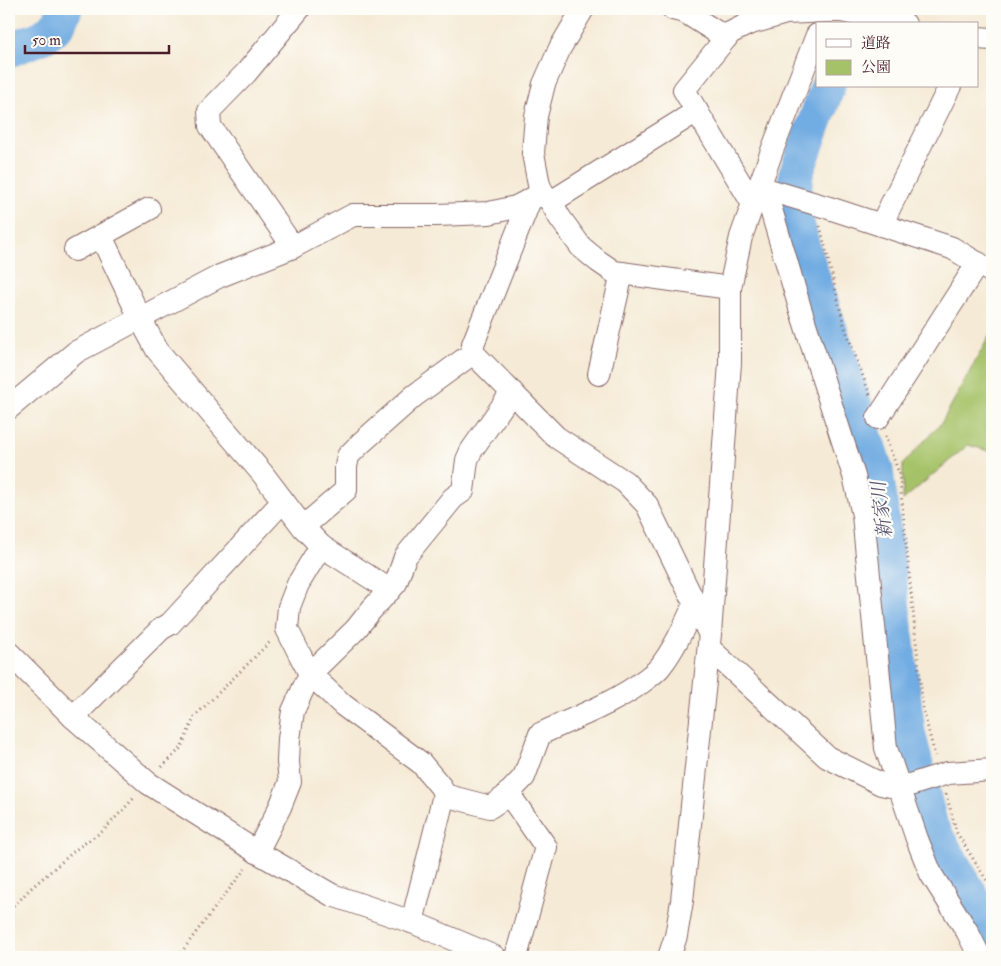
<svg xmlns="http://www.w3.org/2000/svg" width="1001" height="966" font-family="'IM FELL Double Pica','Noto Serif JP',serif">
<style>
.green{fill:#a6c268;stroke:#78704a}
.lines{fill:none;stroke-linecap:round;stroke-linejoin:round}
.river{stroke:#71ace2;stroke-width:35}
.minor-casing{stroke:#866666;stroke-width:24}
.path{stroke:#866666;stroke-width:3;stroke-dasharray:1 4;stroke-linecap:butt}
.minor{stroke:#fff;stroke-width:22}
.labels{text-anchor:middle;stroke-width:4.5;stroke-linejoin:round;paint-order:stroke}
.water-label{font-size:19px;font-style:italic;fill:#5a5774;stroke:#fdfcf7}
</style>
<rect width="100%" height="100%" fill="#fdfcf7"/>
<filter id="ink" filterUnits="userSpaceOnUse"><feTurbulence type="fractalNoise" baseFrequency=".02" numOctaves="2"/><feDisplacementMap in="SourceGraphic" scale="10" xChannelSelector="R" yChannelSelector="G"/><feConvolveMatrix kernelMatrix="1 2 1 2 8 2 1 2 1" color-interpolation-filters="sRGB"/></filter>
<filter id="wash" filterUnits="userSpaceOnUse"><feTurbulence type="fractalNoise" baseFrequency=".0096" numOctaves="4" result="noise"/><feDisplacementMap in="SourceGraphic" scale="20" xChannelSelector="R" yChannelSelector="G"/><feGaussianBlur stdDeviation="1.12" result="paint"/><feColorMatrix in="noise" values="0 0 0 0 0 0 0 0 0 0 0 0 0 0 0 0 0 1.4 0 .05"/><feComposite in="paint" operator="in"/></filter>
<g filter="url(#wash)">
<rect width="100%" height="100%" fill="#f5ead5"/>
<path class="green" d="M992,331v121l-24,-7 -65,55v-36l39,-42z"/>
<g class="lines">
<g class="river">
<path d="M9,50l34,-13 15,-12 7,-16"/>
<path d="M828,86l-32,88 -3,31 9,39 74,226 32,262 23,95 61,104"/>
</g>
</g>
</g>
<g filter="url(#ink)">
<g class="lines">
<g class="minor-casing">
<g id="minor">
<path d="M583,9l-23,39 -16,36 -8,32 -3,37 6,32 4,8 8,9 9,16 21,29 17,14 16,11 116,16"/>
<path d="M673,9l12,3 41,26"/>
<path d="M977,38l15,1"/>
<path d="M759,187l67,20 126,41 40,24"/>
<path d="M765,189l35,119 54,168 9,39 23,233 31,91 14,35 36,57 13,26"/>
<path d="M530,200l-57,144v9l83,84 69,45 22,23 62,128"/>
<path d="M551,202l146,-91"/>
<path d="M753,204l-69,-114 46,-57 18,-9 38,-11 40,-2h15l64,13"/>
<path d="M881,225l69,-139"/>
<path d="M101,236l39,82 17,32 105,123 41,54 18,19 69,44"/>
<path d="M293,247l-83,-121 -1,-15 37,-38 53,-64"/>
<path d="M75,250l74,-41"/>
<path d="M599,374l23,-101"/>
<path d="M9,408l67,-56 144,-76 73,-29 60,-32h84l52,-2 27,-6 27,-14"/>
<path d="M878,418l100,-155"/>
<path d="M303,527l43,-37v-23l2,-11 13,-13 53,-47 59,-43"/>
<path d="M321,546l-23,38 -9,23 -2,22 11,22 12,23 33,31 78,58 20,24 3,8 -32,127"/>
<path d="M709,648l118,109 54,27 19,4 48,-15 44,-3"/>
<path d="M9,653l64,64 75,66 109,69 75,43 80,27 83,35"/>
<path d="M73,717l88,-88 9,-5 113,-123"/>
<path d="M508,793l38,54 -30,110"/>
<path d="M444,795l46,12 15,-10 19,-20 16,-43c34,-16 75,-31 105,-54 5,-4 11,-8 15,-13 15,-19 25,-42 35,-64"/>
<path d="M257,852l23,-45 10,-25 -2,-20 1,-23 4,-28 17,-37 46,-45 16,-20 24,-26 9,-26 48,-59 10,-7 4,-31 4,-9 41,-59"/>
<path d="M669,957l7,-21 6,-35 28,-267 20,-271v-75l11,-51 32,-89 44,-113"/>
</g>
</g>
<g class="path">
<path d="M820,226l24,99 26,70"/>
<path d="M885,436l14,37 24,236 12,47"/>
<path d="M162,767l19,-19 14,-32 76,-75"/>
<path d="M946,794l11,39 35,56"/>
<path d="M9,908l8,-5 13,-14 49,-42 24,-16 31,-33"/>
<path d="M178,957l19,-26 48,-62"/>
</g>
<use href="#minor" class="minor"/>
</g>
</g>
<g class="labels">
<g class="water-label">
<text transform="translate(881 510) rotate(-97)" y="7">新家川</text>
</g>
</g>
<rect width="1001" height="966" fill="none" stroke="#fdfcf7" stroke-width="30"/>
<rect x="816" y="22" width="162" height="65" fill="#fdfcf7" stroke="#b5a4a5"/>
<rect x="826" y="39" width="25" height="8" fill="#ffffff" stroke="#b5a4a5"/>
<text x="861" y="48" font-size="15" fill="#4a1f2b">道路</text>
<rect x="826" y="60" width="25" height="15" fill="#a6c268" stroke="#b5a4a5"/>
<text x="861" y="72" font-size="15" fill="#4a1f2b">公園</text>
<path d="M25 45v8h144v-8" fill="none" stroke="#4a1f2b" stroke-width="2.5"/>
<text x="32" y="45" font-size="15" fill="#4a1f2b" stroke="#fdfcf7" stroke-width="4" paint-order="stroke">50 m</text>
</svg>
